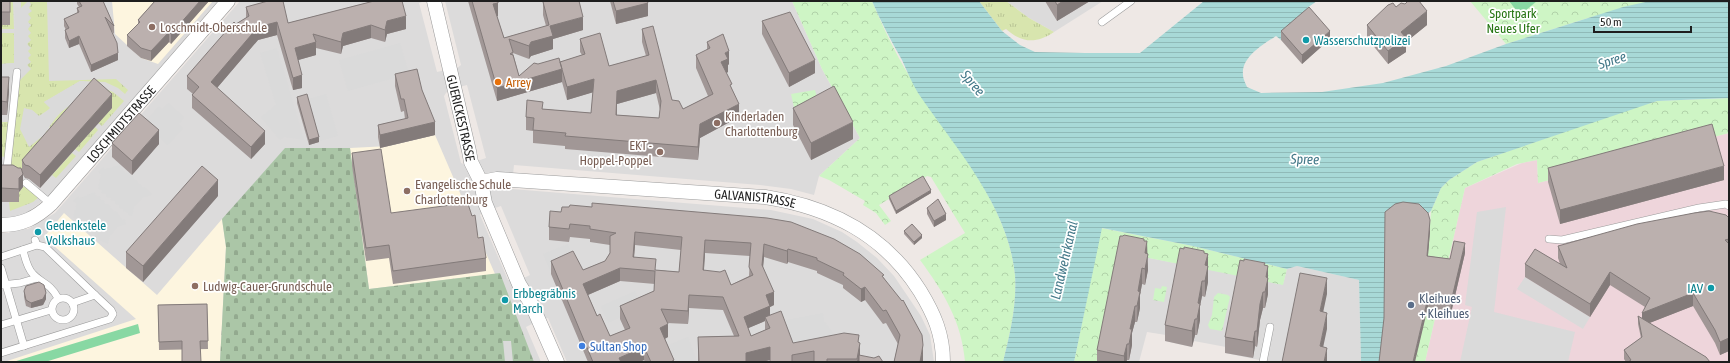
<svg xmlns="http://www.w3.org/2000/svg" width="1730" height="363" font-family="'Asap Condensed',sans-serif">
<style>
.residential{fill:#dcdbdb}
.commercial{fill:#eed5db}
.education{fill:#fdf5df}
.grass{fill:url(#grass-tufts)}
.cemetery{fill:url(#cemetery-stones)}
.park{fill:url(#park-crowns)}
.pitch{fill:#88d8a3}
.parking{fill:#dadada}
.water{fill:url(#water-rules)}
.lines{fill:none;stroke-linecap:round;stroke-linejoin:round}
.lane-casing{stroke:#9b9b9b;stroke-width:8}
.street-casing{stroke:#9b9b9b;stroke-width:15}
.lane{stroke:#fff;stroke-width:7}
.street{stroke:#fff;stroke-width:14}
.wall{fill:#a19796;fill-rule:evenodd}
.shaded-wall{fill:#837b7a}
.building{fill:#bbb0ae;stroke:#837b7a;fill-rule:evenodd}
.education-dot{fill:#8d6e63;stroke:#fff;stroke-width:1.5}
.culture-dot{fill:#0f9aa8;stroke:#fff;stroke-width:1.5}
.food-dot{fill:#e8710a;stroke:#fff;stroke-width:1.5}
.service-dot{fill:#5c6f8a;stroke:#fff;stroke-width:1.5}
.shop-dot{fill:#3f7fe0;stroke:#fff;stroke-width:1.5}
.labels{text-anchor:middle;stroke-width:3.5;stroke-linejoin:round;paint-order:stroke}
.park-label{font-size:13px;fill:#267513;stroke:#fff}
.education-label{font-size:13px;fill:#785e54;stroke:#fff;text-anchor:start}
.culture-label{font-size:13px;fill:#0d838f;stroke:#fff;text-anchor:start}
.food-label{font-size:13px;fill:#c56008;stroke:#fff;text-anchor:start}
.street-label{font-size:13px;fill:#1e1e1e;stroke:#fff}
.service-label{font-size:13px;fill:#4e5e75;stroke:#fff;text-anchor:start}
.shop-label{font-size:13px;fill:#366cbe;stroke:#fff;text-anchor:start}
.water-label{font-size:14px;font-style:italic;fill:#447989;stroke:#fff}
</style>
<defs>
<pattern id="grass-tufts" width="24" height="20" patternUnits="userSpaceOnUse"><rect width="24" height="20" fill="#d8e5ae"/><path d="M3 7l-1-3M5 7V3M7 7l1-3M15 17l-1-3M17 17v-4M19 17l1-3" fill="none" stroke="#b9c495"/></pattern>
<pattern id="cemetery-stones" width="16" height="16" patternUnits="userSpaceOnUse"><rect width="16" height="16" fill="#abc6a7"/><path d="M2 7V4a2 2 0 0 1 4 0v3zM10 15v-3a2 2 0 0 1 4 0v3z" fill="#93aa8f"/></pattern>
<pattern id="park-crowns" width="20" height="18" patternUnits="userSpaceOnUse"><rect width="20" height="18" fill="#cef5c5"/><path d="M2 6a3 3 0 1 1 6 0M12 15a3 3 0 1 1 6 0" fill="none" stroke="#b0d2a9"/></pattern>
<pattern id="water-rules" width="6" height="5" patternUnits="userSpaceOnUse"><rect width="6" height="5" fill="#a8d9d7"/><path d="M0 2.5h6" fill="none" stroke="#90bab8"/></pattern>
</defs>
<rect width="100%" height="100%" fill="#eee8e5"/>
<g class="residential">
<path d="M1,1h220l-172,195 -29,22h-19z"/>
<path d="M240,1h185l-6,2 18,69 9,-2 2,20 -4,6 17,67 7,3 15,43 -3,6 28,65h4l24,42 -10,5 15,35h-540v-129h8l2,-4h17l27,-16z"/>
<path d="M445,1h347l30,68 38,69 -41,38 -5,19 -23,-6 -31,-4 -246,-20 -1,9 -2,1 -27,-2 -7,-12 9,-3 -19,-73 -8,2 -3,-18 5,-4z"/>
<path d="M1006,1h97l-49,31 -25,-14z"/>
<path d="M491,185h21v4l259,21 42,9 29,13 15,10 20,16 17,18 27,40 9,19 4,27h-367l-19,-44 -3,1 -23,-40 8,-4 -29,-69 -9,3 -4,-21z"/>
<path d="M1144,257l139,27 4,-15 10,-3 62,14 2,82h-92l-44,-9 1,-6 -32,-6 -2,6 -27,-6 1,-6 -19,-3 -8,30h-41z"/>
</g>
<path class="commercial" d="M1729,133v229h-304l40,-174 57,-25 15,-3 1,23z"/>
<g class="education">
<path d="M112,1h101l-55,63 -17,-6 -26,-24z"/>
<path d="M435,135l60,139 -126,15 -19,-141 39,-2z"/>
<path d="M64,213l93,82 65,-76 4,28 -6,115h-216l132,-43 -92,-82z"/>
</g>
<g class="grass">
<path d="M1,1h11l1,2 1,26h-13v-4h9z"/>
<path d="M21,1h26l2,80 67,-2 12,11 -3,4 -7,-6 -13,-6 -25,-1 -36,21 7,6 -12,8 -7,-6 12,25 3,-5 7,7 -33,38 -12,-11 11,-84 10,-11 -3,-4 1,-64 -7,7z"/>
<path d="M979,1h27l23,17 25,14c-18,12 -32,11 -48,-3l-4,2z"/>
<path d="M1,33h13v30l-13,1z"/>
<path d="M102,88l11,4 11,9 -22,25 -4,-3 14,-15 -55,27 -8,-8c11,-17 33,-36 53,-39z"/>
<path d="M1,122h9l-3,34 -3,1 -3,-1z"/>
<path d="M95,127l3,3 -19,22 -4,-3z"/>
<path d="M72,153l4,3 -20,22 -4,-3z"/>
<path d="M25,185l14,12 -6,5 -23,9 -1,-9h10v-10z"/>
</g>
<path class="cemetery" d="M285,148h65l19,141 131,-16 34,89h-314l6,-115 -4,-28z"/>
<g class="park">
<path d="M792,1h80c11,26 23,52 38,76 37,61 98,124 105,198 2,30 -5,59 -12,87h-38c-3,-40 -22,-71 -45,-102l45,-27 -34,-56 -4,-1 -48,29 12,16 -6,4 -9,-12 -13,-8 2,-4 -36,-21 -10,-4 41,-38 -38,-69z"/>
<path d="M1470,1h180l-62,17 -82,26z"/>
<path d="M815,90l3,11 -23,11 -4,-18z"/>
<path d="M1729,98v35l-191,50 -1,-23 -20,4 -52,24 -40,174h-10l12,-96 4,-55 10,-23 8,-8 28,-18 159,-55 21,-6z"/>
<path d="M1101,228l92,18 94,23 -4,16 -139,-28 -46,105h-24z"/>
<path d="M1162,286l5,1 -3,15 -11,-2 2,-12 6,1z"/>
<path d="M1218,293l10,2 2,2 -8,34 -12,-2 -2,-4 4,-10 2,-18z"/>
</g>
<g class="pitch">
<path d="M1509,1h28l-17,14z"/>
<path d="M138,324l2,9 -95,29h-32z"/>
</g>
<g class="parking">
<path d="M29,1l2,3 -2,4 3,3 -4,3 3,4 -3,4 3,3 -3,4 3,4 -3,3 3,4 -4,4 4,4 -3,3 3,4 -3,3 3,4 -4,3 4,4 -11,11h-19v-16l13,-1 1,-56 6,1z"/>
<path d="M400,43l9,31 -61,17 -9,-31z"/>
<path d="M277,48l27,92 -20,-3 -4,3 -19,-23 15,-12 -16,-52z"/>
<path d="M80,81h4l9,8 -35,25 -14,21 -15,12 -9,-18 4,-21 8,2 7,6 4,-1 7,-7 -6,-6z"/>
<path d="M326,94l12,42 -18,5 -12,-42z"/>
<path d="M168,103l16,14 -5,7 4,4 -15,17 -24,-21 15,-18 3,3z"/>
<path d="M120,165l5,8 4,-1 2,5 2,-1 2,4h2l2,4h2l2,4 2,-1 7,8 -10,3 -8,9 -2,9 -4,-1v-2l-5,-2v-2l-4,-1v-3l-4,-1v-3l-5,-1 1,-2 -5,-1v-3l-5,-1 1,-3 -4,-1 3,-15 -3,-2 5,-5 2,2z"/>
<path d="M94,192l3,5 3,-1 1,4h3l1,4h3l6,8 2,-1 6,9 3,-1 1,5 -9,3 -7,9 -2,8 -9,-4v-2l-4,-2v-2l-4,-2v-2l-5,-1v-3l-4,-1v-3l-5,-1 1,-2 -5,-1 4,-15 -4,-2 5,-5 2,2z"/>
<path d="M1506,207l-12,105 81,20 -7,30h-108l12,-55 -7,-2 12,-93z"/>
<path d="M568,244l7,17 -25,10 -7,-17z"/>
<path d="M1525,277l65,40 -7,12 -66,-40z"/>
<path d="M635,291l7,17 -34,15 -7,-17z"/>
<path d="M823,313l1,8 16,22 -48,8 -6,-31z"/>
<path d="M688,337l9,25h-26l-7,-15z"/>
<path d="M503,341h8l2,21h-8z"/>
</g>
<path class="water" d="M872,1h107l23,30 18,14 15,7 50,1h55l64,-52h113l-10,7 2,8 -28,24 -5,-4c-12,8 -35,21 -33,39 0,4 3,9 4,12l14,6 61,-1 61,-9 63,-17 60,-22 117,-37 27,-6h79v97l-72,3 -180,61 -28,18 -8,8 -10,23 -8,6 -38,5 -1,106 -4,34h-19l-2,-82 -62,-14 -10,3 -94,-23 -91,-18 -28,134h-71c7,-28 14,-57 12,-87 -7,-70 -59,-126 -97,-182 -6,-10 -11,-22 -16,-33 -11,-19 -21,-38 -30,-59z"/>
<g class="lines">
<g class="lane-casing">
<g id="lane">
<path d="M1102,22l29,-21"/>
<path d="M7,168l10,-96"/>
<path d="M26,183l25,21"/>
<path d="M1549,239l13,1 137,-32 27,-4 3,2"/>
<path d="M35,240l2,5 8,2 50,48 -23,8"/>
<path d="M23,250c2,8 4,18 10,24 9,10 16,8 25,24"/>
<path d="M1,257l36,-12"/>
<path d="M1,268l23,78"/>
<path d="M1,285l19,-2 17,-5"/>
<circle cx="63" cy="309" r="11"/>
<path d="M1,325l50,-15"/>
<path d="M1,353l109,-34 3,-5 -2,-4 -16,-15"/>
<path d="M1263,362l7,-35"/>
</g>
</g>
<g class="street-casing">
<g id="street">
<path id="s1" d="M434,1l35,150 2,11 10,20 4,21 34,81 13,21 25,57"/>
<path id="s2" d="M481,182l16,-3 268,18c65,10 119,37 155,94 14,23 23,43 23,71"/>
<path id="s3" d="M1,225c21,0 35,-7 50,-21l177,-203"/>
</g>
</g>
<use href="#lane" class="lane"/>
<use href="#street" class="street"/>
</g>
<g class="wall">
<rect x="1" y="1" width="9" height="24"/>
<path d="M77,1h26l11,25v8l-3,-4 7,30 -27,12 -12,-28 -10,4 -4,-10v-8h1l-2,-4v-7l13,-6v-5l2,-1 -2,-3z"/>
<path d="M155,1h54l-38,43 -2,-2 -18,19 -10,-3 -14,-12v-11l11,-11v-4z"/>
<path d="M374,1l32,28 -19,5 -2,8 -14,-4 -28,8 -2,8 -25,-6v7l-18,5 4,28 -9,2 -16,-55 -19,5 -41,48 48,56 -14,15 -59,-51v-13l1,-1 -6,-5v-13l49,-52 10,-6v-11l42,16z"/>
<path d="M468,1h30v15h-1l7,22 42,-12 -3,-11v-13l40,28 -30,9v10l-22,7 -2,3 -16,-6 6,23 19,-12 22,-2 22,-7 -2,-3v-13l29,27 37,-10 -4,-14v-13l30,71 11,9 25,-13 -12,-28v-13l11,-5v-8l22,22 -1,1v7l-2,1 6,17 7,27 -39,21 -2,22 -133,-11v-3l-32,-3v-12l-7,-1v-13l17,-8 48,4 2,-21 -26,8 -5,-18 -65,19zM656,93l4,17 -1,8 -42,-3v-11z"/>
<path d="M610,1h37l1,15 -32,8z"/>
<path d="M1045,1h45l-33,20z"/>
<path d="M1396,7l31,18 -21,17v10l-18,12 -21,-26v-13z"/>
<path d="M762,21l53,52 -26,14 -27,-53z"/>
<path d="M1281,31l49,8 -28,25 -21,-24z"/>
<path d="M395,74l27,16 13,45 -55,13 -2,-11v-12l27,-6 -1,-8 -3,1 -6,-26z"/>
<path d="M1,77l8,14 -2,24h-6z"/>
<path d="M297,97l22,45 -10,3 -12,-42z"/>
<path d="M112,108l-72,80 -11,-9 -4,-1 -2,-3v12l-4,5v10h-18v-37l21,7v-12z"/>
<path d="M793,108l60,31 -42,21 -18,-35z"/>
<path d="M112,143l47,1 -27,31 -20,-18z"/>
<path d="M352,153l39,60 87,25 8,20v13l-93,13 -4,-26 -23,3 -14,-95z"/>
<path d="M1548,168l176,12 -164,44 -12,-42z"/>
<path d="M931,193l-35,21 -7,-15v-3z"/>
<path d="M218,196l-75,86 -17,-14v-16z"/>
<path d="M1403,202l27,29 -2,25 22,3 15,-6 -14,60 -23,-6z"/>
<path d="M927,208l19,12 -12,7 -7,-13z"/>
<path d="M561,212l206,6 117,60 39,80v4h-29l4,-18 -12,-21 -3,1 -18,-24 -4,2 -18,-14v-3l-26,-12v-2l-29,-9 -1,2 -23,-7 -1,10 11,38 -4,2v8l23,28 66,-1 1,14 23,6h-113v-2l-8,2h-64v-25l36,-1 -11,-26 -34,-2 -1,16 -21,-1 1,14 -3,2 9,23h-29l-1,-2 -4,2h-52l-37,-88v-13l32,9 22,-9 5,-8v-8l-20,-3v-3l-20,-2 -1,5 -20,-2v-13zM635,245l46,5 -2,22 -23,-2 -22,-13zM705,253l45,3 -1,20 -18,9 -27,-15zM620,281l35,3 -1,7 -34,15v13l5,11 -15,6 -13,-20 -9,-21zM765,321v9l-14,6 -3,-8z"/>
<path d="M1729,218v133l-9,4 -5,-12 -22,-37 -44,17 61,39h-84l-2,-3v-9l17,-12 -3,-14v-8l4,2 3,-11 -35,-22 -20,32 -65,-40v-13h35l-2,-6v-12z"/>
<path d="M904,231l18,7 -8,7 -10,-11z"/>
<path d="M1123,236l21,5 3,13 1,16 -3,15 -3,-1 -2,11v13l-3,14h-2l-3,11v12l-3,15h-2l-1,2h-29v-12z"/>
<path d="M1184,249l24,5v28l-3,15 -3,-1 -2,10v14l-3,15h-2l-3,12 -27,-6v-16z"/>
<path d="M1265,265l3,1v28l-3,14h-2l-3,12 -3,27 -2,-1 -2,12 -28,-5v-16z"/>
<path d="M24,291l22,8 -3,6 -12,3 -5,-2 -2,-9z"/>
<path d="M207,304l1,45 -49,1 -1,-45z"/>
</g>
<g class="shaded-wall">
<path d="M200,1h9l-38,43v-10z"/>
<path d="M1063,1h27l-33,20v-16z"/>
<path d="M498,3v13l-5,1v-13z"/>
<path d="M648,3v13l-32,8v-13z"/>
<path d="M1427,11v14l-21,17v10l-18,12v-13l13,-19z"/>
<path d="M406,16v13l-19,5 -2,8v-12l2,-9z"/>
<path d="M583,17v13l-30,9v10l-22,7 -2,3v-13l2,-4 19,-16z"/>
<path d="M277,22v13l-19,5 -47,55v-13l47,-55z"/>
<path d="M371,25v13l-28,8 -2,8v-12l2,-9z"/>
<path d="M1330,31v8l-28,25v-9z"/>
<path d="M169,32v10l-18,19v-10z"/>
<path d="M79,36v8l-10,4v-7z"/>
<path d="M316,42v13l-21,6v-13z"/>
<path d="M729,51v13l-1,1v7l-7,4v-14l4,-9z"/>
<path d="M118,53v7l-27,12v-7z"/>
<path d="M815,60v13l-26,14v-14z"/>
<path d="M562,69v13l-65,19v-13z"/>
<path d="M302,75v13l-9,2v-12z"/>
<path d="M9,77v14l-2,24v-13z"/>
<path d="M594,79v13l-27,8v-13z"/>
<path d="M656,80v13l-39,11 -1,24v-13l1,-24z"/>
<path d="M112,94v14l-72,80v-13z"/>
<path d="M739,104v13l-39,21 -2,22v-13l2,-23z"/>
<path d="M435,122v13l-55,13v-13z"/>
<path d="M853,122v17l-42,21v-17z"/>
<path d="M159,130v14l-27,31v-14z"/>
<path d="M265,131v13l-14,15v-12z"/>
<path d="M319,137v5l-10,3v-5z"/>
<path d="M1724,166v14l-164,44v-14z"/>
<path d="M23,174v13l-4,5v-14z"/>
<path d="M218,180v16l-75,86v-16z"/>
<path d="M931,190v3l-35,21v-3z"/>
<path d="M946,214v6l-12,7v-6z"/>
<path d="M1430,220v11l-3,35v-10z"/>
<path d="M635,232v13l-2,25v-13z"/>
<path d="M922,235v3l-8,7v-3z"/>
<path d="M705,240v13l-2,30v-13z"/>
<path d="M1147,241l1,29 -3,15v-32z"/>
<path d="M1465,243v10l-14,60v-11z"/>
<path d="M764,244v13l-2,21v-13z"/>
<path d="M788,249v13l-1,2v-13z"/>
<path d="M1208,254v28l-3,15v-32z"/>
<path d="M1268,266v28l-3,14 1,-31z"/>
<path d="M620,268v13l-37,16v-13z"/>
<path d="M1142,268v16l-2,11v13l-3,14 1,-31z"/>
<path d="M1610,272v13l-20,32v-13z"/>
<path d="M1327,278v16l-7,33v-16z"/>
<path d="M1202,281v15l-2,10v14l-3,15 1,-32z"/>
<path d="M865,287v13l-4,2v-13z"/>
<path d="M774,292v13l-4,2v12l-5,-2v4l-21,9v-13l22,-22z"/>
<path d="M1263,292v16l-3,12 -3,27v-16l3,-27z"/>
<path d="M46,293v6l-3,6 -12,3v-5z"/>
<path d="M1693,293v13l-51,20v-13z"/>
<path d="M689,295v13l-1,16v-13z"/>
<path d="M1428,297v10l-13,55h-2z"/>
<path d="M1135,306v16l-3,11v12l-3,15 1,-31z"/>
<path d="M1327,313v16l-7,33v-16z"/>
<path d="M1195,319v16l-3,12v-16z"/>
<path d="M668,324v13l-8,4v-13z"/>
<path d="M1255,331v15l-2,12v-16z"/>
<path d="M1729,338v13l-9,4v-13z"/>
<path d="M860,343v13l-1,6h-2z"/>
<path d="M1127,344v16l-1,2h-2v-6z"/>
<path d="M923,345v17h-3z"/>
<path d="M644,347v13l-4,2h-21v-4z"/>
<path d="M770,347v13l-8,2h-16v-9z"/>
<path d="M1327,348v14h-3z"/>
</g>
<g class="building">
<rect x="1" y="1" width="9" height="11"/>
<path d="M79,1h24l11,25 -9,-9 12,26 1,10 -27,12 -12,-29 -10,5 -4,-11 4,-2 -5,-9 15,-7 -2,-4 5,-2z"/>
<path d="M155,1h45l-29,33 -2,-2 -18,19 -10,-3 -14,-13 13,-13 -2,-2z"/>
<path d="M268,1h15l5,22 86,-22h28l4,15 -19,5 -2,9 -14,-5 -28,8 -2,9 -28,-8 3,8 -21,6 7,27 -9,3 -16,-56 -19,5 -47,55 54,49 -14,16 -59,-52 7,-8 -12,-11 47,-54 2,2 13,-8 -3,-9z"/>
<path d="M472,1h26v2l-5,1 11,34 45,-13 -6,-23 2,-1h34l4,16 -33,9 3,10 -22,6 -2,4 -20,-7 4,13 -3,2 3,1 6,21 15,-13 4,1 21,-6 1,4 25,-8 -5,-15 20,-6 9,33 40,-11 -7,-26 11,-3 19,74 7,1 4,8 30,-15 -17,-39 14,-7 -3,-6 16,-8 6,17 -4,2 3,6 -7,3 11,22 -2,1 9,19 -39,20 -2,23 -133,-11 1,-3 -33,-3 1,-12 -8,-1 1,-17 16,2 -1,7 49,4 3,-34 -27,8 -7,-25 2,7 -65,19zM656,80l5,21 -2,17 -43,-3 1,-24z"/>
<path d="M613,1h34l1,2 -32,8z"/>
<path d="M1055,1h8l-6,4z"/>
<path d="M1408,1h11l8,10 -26,21 5,6 -18,13 -21,-26 21,-20 5,-2 3,4 5,-4 4,1z"/>
<path d="M1309,7l21,24 -28,24 -21,-24z"/>
<path d="M790,12l25,48 -26,13 -27,-52z"/>
<path d="M417,69l5,21 13,32 -55,13 -2,-10 30,-7 -4,-19h-3l-6,-25z"/>
<path d="M1,77h8l-2,25 -6,-1z"/>
<path d="M94,78l18,16 -72,81 -11,-9 -4,-1 -3,-5z"/>
<path d="M834,86l19,36 -42,21 -18,-35z"/>
<path d="M307,94l12,43 -10,3 -12,-43z"/>
<path d="M139,113l20,17 -27,31 -20,-18z"/>
<path d="M1712,124l12,42 -164,44 -12,-42z"/>
<path d="M381,149l10,64 75,-10 2,1 4,12 3,-1 3,23 5,-1 3,21 -93,13 -4,-26 -23,3 -14,-95z"/>
<path d="M1,165h12l5,3h3l2,6 -4,4v11l-18,-1z"/>
<path d="M202,166l16,14 -75,86 -17,-14z"/>
<path d="M923,176l8,14 -35,21 -7,-15z"/>
<path d="M938,199l8,15 -12,7 -7,-13z"/>
<path d="M1403,202l16,2 9,9 2,7 -3,36 23,3 4,-18 11,2 -14,59 -23,-5 -15,65h-34l5,-44 1,-106 10,-8z"/>
<path d="M592,203l175,15 24,4 43,17 26,15 24,21 -2,1 20,25 1,-1 19,35 1,10 -3,17h-26l6,-27 -14,-25 -3,1 -18,-24 -4,2 -18,-14 1,-2 -27,-13v-2l-29,-9 -1,2 -23,-7 -2,21 12,27 -8,3 4,11 -26,11 7,19 19,-8 -5,-11 16,-6 12,32 51,-10 15,2 -1,7 2,1 -3,16h-30v3h-13v-11l-22,4v7h-22v-15l-24,6v9h-47l-1,-25 41,-1 -16,-39 -34,-2 -1,16 -27,-2 7,15 -8,4 14,32 -3,2h-20l-7,-15 -25,11 2,4h-28l-42,-101 22,-10 10,19 22,-9 5,-8v-17l6,-3 -26,-4v-3l-20,-2 -1,5 -20,-2 1,-16 11,1 1,-5h7l1,-2 22,2zM635,232l47,5 -3,35 -24,-2 1,-11 -23,-2zM705,240l46,3 -2,24 4,8 -22,10 -6,-15 -5,2 -17,-2zM620,268l35,3 -1,20 -34,15 10,22 -20,8 -10,-22 -3,2 -14,-32z"/>
<path d="M1709,211l17,4 3,3v21l-4,1 4,4v94l-9,4 -5,-12 -22,-37 -51,20 8,-15 -40,-26 -20,32 -65,-40 10,-15 32,19 -9,-22 79,-22 57,-11z"/>
<path d="M912,224l10,11 -8,7 -10,-11z"/>
<path d="M1124,235l20,4v2h3l-2,12 3,1 -3,15 -3,-1 -4,23 2,1 -3,14h-2l-5,23h2l-3,15h-2l-3,12 -27,-6 23,-114h3z"/>
<path d="M1184,247l20,4v2l4,1 -3,11 3,1 -3,15h-3l-4,22 2,1 -3,15h-2l-3,12 -27,-6 15,-77 4,1z"/>
<path d="M1244,259l21,4 -1,2 4,1 -2,11 2,1 -3,14h-2l-3,12 -3,27h-2l-2,11 -28,-5 15,-77 4,1z"/>
<path d="M1300,273l27,5 -7,33 7,2 -7,33 7,2 -3,14h-42z"/>
<path d="M39,282l5,3 2,8 -3,6 -12,4 -5,-3 -2,-9 2,-5z"/>
<path d="M207,304l1,37h-8l1,21h-19v-21l-23,1 -1,-37z"/>
<path d="M1638,316l68,41 4,5h-82l3,-2 -7,-10 18,-13z"/>
<path d="M859,355l15,3 5,-2 4,6h-24z"/>
</g>
<g class="education-dot">
<circle cx="152" cy="27" r="4"/>
<circle cx="717" cy="123" r="4"/>
<circle cx="660" cy="152" r="4"/>
<circle cx="407" cy="191" r="4"/>
<circle cx="195" cy="286" r="4"/>
</g>
<g class="culture-dot">
<circle cx="1306" cy="40" r="4"/>
<circle cx="38" cy="232" r="4"/>
<circle cx="1711" cy="288" r="4"/>
<circle cx="505" cy="300" r="4"/>
</g>
<circle class="food-dot" cx="498" cy="82" r="4"/>
<circle class="service-dot" cx="1411" cy="305" r="4"/>
<circle class="shop-dot" cx="582" cy="346" r="4"/>
<g class="labels">
<g class="park-label">
<text x="1513" y="18">Sportpark<tspan x="1513" dy="15">Neues Ufer</tspan></text>
</g>
<g class="education-label">
<text x="160" y="32">Loschmidt-Oberschule</text>
<text x="725" y="121">Kinderladen<tspan x="725" dy="15">Charlottenburg</tspan></text>
<text x="652" y="150" text-anchor="end">EKT -<tspan x="652" dy="15">Hoppel-Poppel</tspan></text>
<text x="415" y="189">Evangelische Schule<tspan x="415" dy="15">Charlottenburg</tspan></text>
<text x="203" y="291">Ludwig-Cauer-Grundschule</text>
</g>
<g class="culture-label">
<text x="1314" y="45">Wasserschutzpolizei</text>
<text x="46" y="230">Gedenkstele<tspan x="46" dy="15">Volkshaus</tspan></text>
<text x="1703" y="293" text-anchor="end">IAV</text>
<text x="513" y="298">Erbbegräbnis<tspan x="513" dy="15">March</tspan></text>
</g>
<g class="food-label">
<text x="506" y="87">Arrey</text>
</g>
<g class="street-label">
<text dy="5" stroke="none"><textPath href="#s1" startOffset="120">GUERICKESTRASSE</textPath></text>
<text dy="5" stroke="none"><textPath href="#s3" startOffset="162">LOSCHMIDTSTRASSE</textPath></text>
<text dy="5" stroke="none"><textPath href="#s2" startOffset="275">GALVANISTRASSE</textPath></text>
</g>
<g class="service-label">
<text x="1419" y="303">Kleihues<tspan x="1419" dy="15">+ Kleihues</tspan></text>
</g>
<g class="shop-label">
<text x="590" y="351">Sultan Shop</text>
</g>
<g class="water-label">
<text transform="translate(1612 60) rotate(-18)" y="5">Spree</text>
<text transform="translate(973 83) rotate(50)" y="5">Spree</text>
<text transform="translate(1305 159) rotate(1)" y="5">Spree</text>
<text transform="translate(1064 260) rotate(-77)" y="5">Landwehrkanal</text>
</g>
</g>
<rect width="1730" height="363" fill="none" stroke="#1e1e1e" stroke-width="4"/>
<path d="M1594 26v6h97v-6" fill="none" stroke="#1e1e1e" stroke-width="2"/>
<text x="1600" y="26" font-size="12" fill="#1e1e1e" stroke="#ffffff" stroke-width="3" paint-order="stroke">50 m</text>
</svg>
